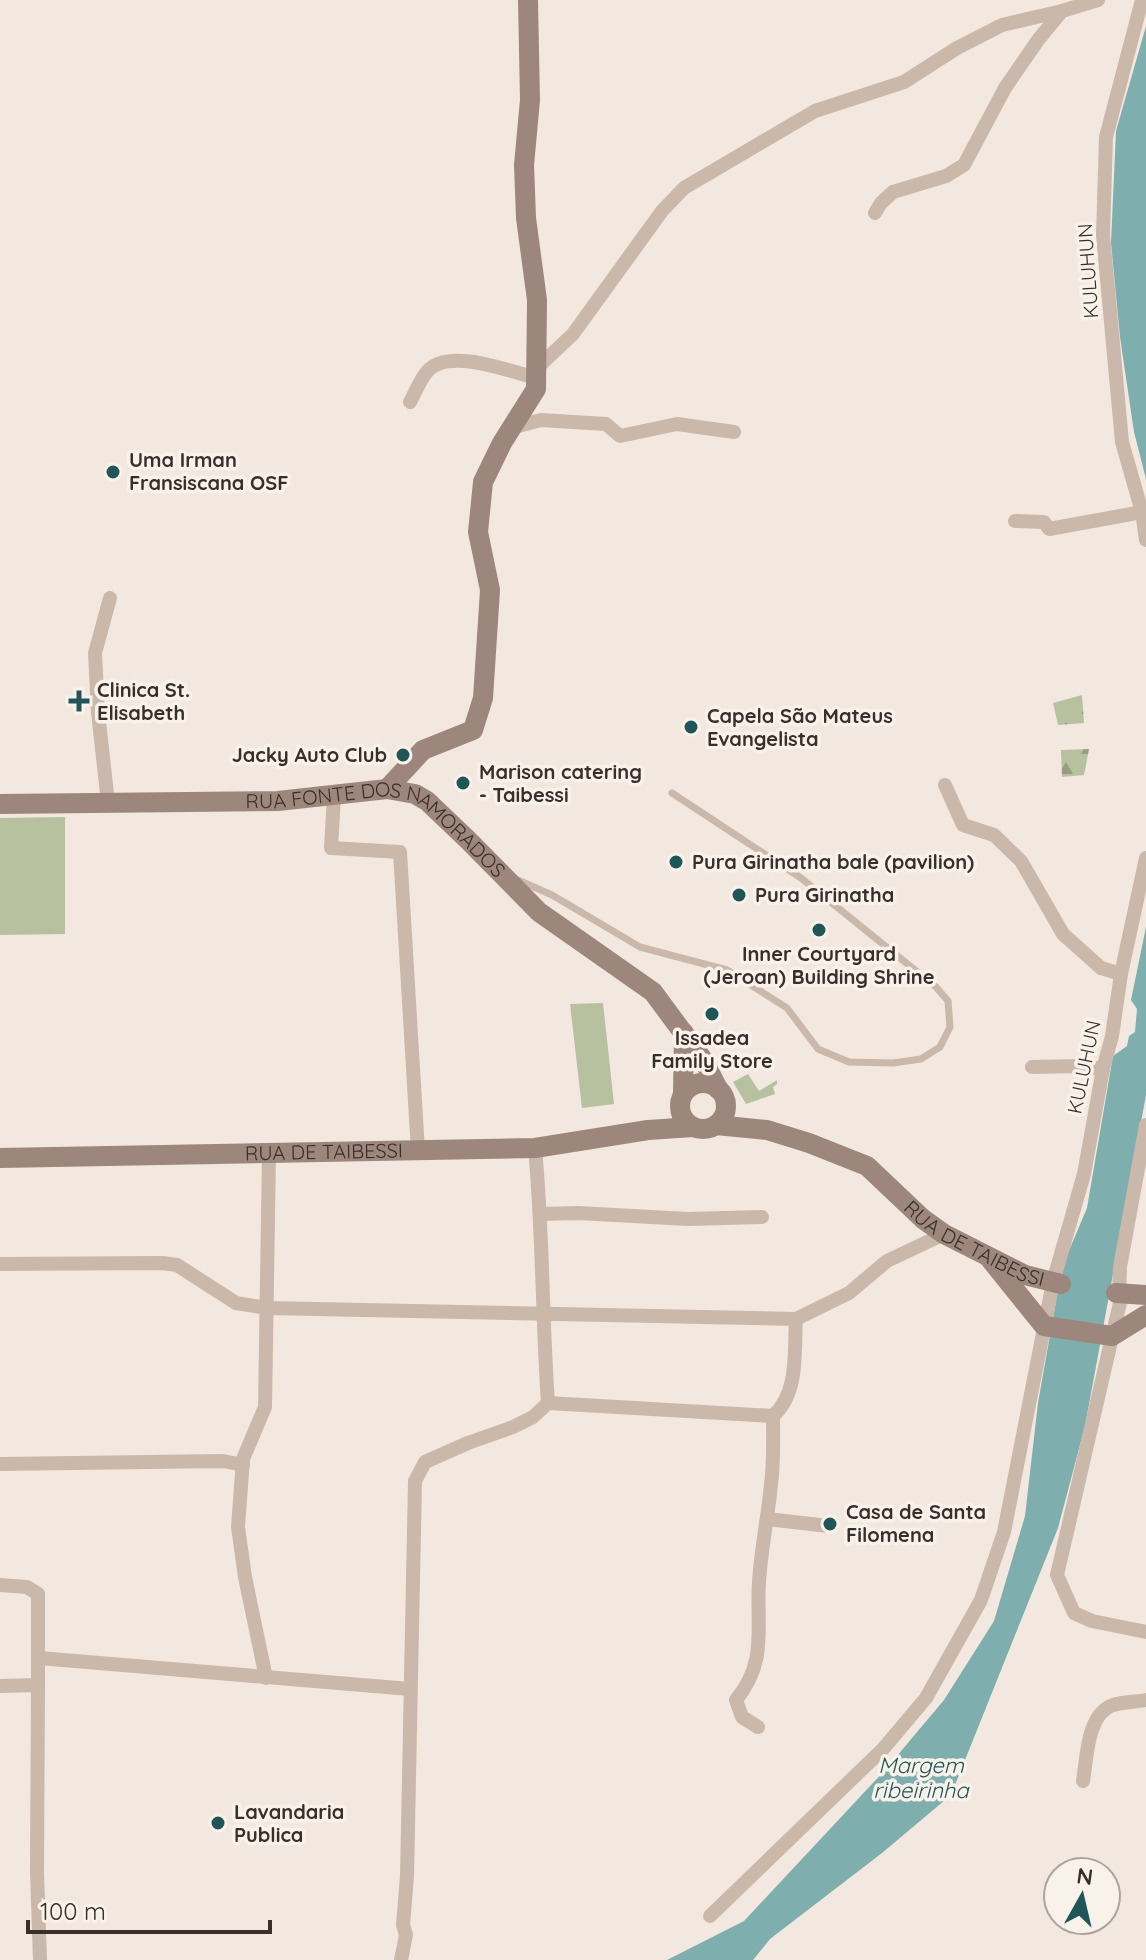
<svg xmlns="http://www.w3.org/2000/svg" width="1146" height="1960" font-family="Quicksand,sans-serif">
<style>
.forest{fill:url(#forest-firs)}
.garden{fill:#b7c19f}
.water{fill:#7faeae}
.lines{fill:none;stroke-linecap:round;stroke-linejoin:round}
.lane{stroke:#cab8ab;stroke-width:7}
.street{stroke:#cab8ab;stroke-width:14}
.secondary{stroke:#9d877c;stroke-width:20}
.poi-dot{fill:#215658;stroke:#f9f2eb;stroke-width:3}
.labels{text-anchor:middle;stroke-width:7;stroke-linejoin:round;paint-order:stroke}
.street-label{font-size:20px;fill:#382e2a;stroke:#f9f2eb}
.poi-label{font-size:20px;font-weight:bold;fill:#382e2a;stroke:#f9f2eb;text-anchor:start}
.water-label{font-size:22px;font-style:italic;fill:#215658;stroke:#f9f2eb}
</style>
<defs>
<pattern id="forest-firs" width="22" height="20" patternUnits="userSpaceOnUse" patternTransform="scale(2)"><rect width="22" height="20" fill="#b7c19f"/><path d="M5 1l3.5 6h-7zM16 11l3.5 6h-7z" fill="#969d82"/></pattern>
</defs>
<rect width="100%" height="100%" fill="#f2e8df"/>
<g class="forest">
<path d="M1082,695l2,28 -26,2 -5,-22z"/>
<path d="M1089,749l-5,26 -22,2 -1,-27z"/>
</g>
<g class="garden">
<path d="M65,817v117l-65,1v-117z"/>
<path d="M603,1003l11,101 -32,4 -12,-104z"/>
<path d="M748,1074l11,17 18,-11v4l-4,3 2,7 -29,10 -13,-22z"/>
</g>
<g class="water">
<path d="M1146,26v453l-12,-47 -14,-95 -9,-94 5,-112z"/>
<path d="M1146,927v168l-61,331 -27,102 -107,267 -69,58 -112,86 -17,21h-86l77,-39 142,-152 58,-69 50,-79 31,-105 13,-113 24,-136 25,-59 26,-152 14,-10 2,-10 6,-4 2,-23 -6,-9z"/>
</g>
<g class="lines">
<path class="lane" d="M518,880l34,15 88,52 87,23 60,38 31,41 31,13 44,1 28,-4 19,-12 10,-20 -2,-26 -12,-14 -135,-109 -129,-85"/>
<g class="street">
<path d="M1142,0l-36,137 -3,98 19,207 20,70 4,28"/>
<path d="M875,213l6,-10 12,-11 53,-16 18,-11 41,-77 33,-48 24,-29 36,-11"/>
<path d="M536,369l37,-35 89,-123 22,-23 131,-77 89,-29 53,-34 45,-23 60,-14"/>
<path d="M410,402c5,-9 9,-20 16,-29 20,-27 82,-2 110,5"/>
<path d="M511,428l30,-8 65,4 14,12 57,-12 57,8"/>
<path d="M1015,521l29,1 5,7 93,-17"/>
<path d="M945,785l18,40 31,10 27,26 42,73 38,34 20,6"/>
<path d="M334,796l-3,52 69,4 18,299"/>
<path d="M108,803l-10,-91 -3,-59 15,-55"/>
<path d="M1032,1067l48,-1 23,3"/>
<path d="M541,1214l37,-1 110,6 74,-2"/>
<path d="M0,1264l162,-1 15,2 59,38 31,5 529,11c-2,33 3,74 -23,97l-225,-13"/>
<path d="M1119,1293l1,-26 26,-142"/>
<path d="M1122,1294l-65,281 17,38 18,8 54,11"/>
<path d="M796,1319l53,-26 38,-32 57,-27"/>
<path d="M0,1464l223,-3 20,4"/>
<path d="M767,1519l62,7"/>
<path d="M0,1585l27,2 11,7v91l-38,1"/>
<path d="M39,1658l371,31"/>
<path d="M266,1678l-21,-101 -7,-50 5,-68 22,-52 4,-253"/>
<path d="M38,1685l-1,187 3,88"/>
<path d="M758,1727l-16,-10 -6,-17c32,-39 20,-73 23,-118 2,-33 9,-65 12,-98 3,-22 2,-45 2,-68"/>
<path d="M1083,1781c4,-24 4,-67 30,-76 10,-3 23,-3 33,-5"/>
<path d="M710,1916l173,-167 43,-51 55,-98 23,-68 49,-250 31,-108 19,-105 9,-33 9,-62 25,-116"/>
<path d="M401,1960l5,-25 -3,-10 4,-49 8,-395 10,-19 43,-19 45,-16 20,-10 15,-14c-6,-85 -5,-170 -13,-255"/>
</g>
<g class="secondary">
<path d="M387,789l36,-39 50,-20 10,-32 7,-108 -12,-58 5,-50 19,-39 34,-54 1,-89 -11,-82 -2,-53 6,-65 -2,-100"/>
<path id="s1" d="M0,804l278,-3 109,-12 28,5 12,7 41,39 71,72 114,80 51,69 14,28"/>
<circle cx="703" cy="1106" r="23"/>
<path d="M683,1094l1,-61"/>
<path id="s2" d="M716,1125l51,5 42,13 58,23 56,53 21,15 81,41 36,9"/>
<path id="s3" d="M0,1158l535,-10 113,-18 45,-3"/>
<path d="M990,1259l54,67 68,10 34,-21"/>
<path d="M1116,1293l30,2"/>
</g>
</g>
<g class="poi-dot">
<circle cx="113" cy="472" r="8"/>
<path d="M75 689h8v8h8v8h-8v8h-8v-8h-8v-8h8z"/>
<circle cx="691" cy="727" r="8"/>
<circle cx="403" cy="755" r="8"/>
<circle cx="463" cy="783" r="8"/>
<circle cx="676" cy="862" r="8"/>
<circle cx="739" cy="895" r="8"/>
<circle cx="819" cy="930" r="8"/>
<circle cx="712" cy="1014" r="8"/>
<circle cx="830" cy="1524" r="8"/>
<circle cx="218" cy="1823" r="8"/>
</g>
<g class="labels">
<g class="street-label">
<text transform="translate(1088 271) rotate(-94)" y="7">KULUHUN</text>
<text dy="7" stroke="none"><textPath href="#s1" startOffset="390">RUA FONTE DOS NAMORADOS</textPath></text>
<text transform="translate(1084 1067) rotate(-78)" y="7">KULUHUN</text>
<text dy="7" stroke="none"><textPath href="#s3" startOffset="324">RUA DE TAIBESSI</textPath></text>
<text dy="7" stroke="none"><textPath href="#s2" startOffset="292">RUA DE TAIBESSI</textPath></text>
</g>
<g class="poi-label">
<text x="129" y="467">Uma Irman<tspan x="129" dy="23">Fransiscana OSF</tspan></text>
<text x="97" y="697">Clinica St.<tspan x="97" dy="23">Elisabeth</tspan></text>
<text x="707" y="723">Capela São Mateus<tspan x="707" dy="23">Evangelista</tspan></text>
<text x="387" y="762" text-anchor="end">Jacky Auto Club</text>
<text x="479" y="779">Marison catering<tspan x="479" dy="23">- Taibessi</tspan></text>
<text x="692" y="869">Pura Girinatha bale (pavilion)</text>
<text x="755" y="902">Pura Girinatha</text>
<text x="819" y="961" text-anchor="middle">Inner Courtyard<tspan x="819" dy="23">(Jeroan) Building Shrine</tspan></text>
<text x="712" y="1045" text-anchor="middle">Issadea<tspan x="712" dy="23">Family Store</tspan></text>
<text x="846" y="1519">Casa de Santa<tspan x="846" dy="23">Filomena</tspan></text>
<text x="234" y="1819">Lavandaria<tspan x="234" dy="23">Publica</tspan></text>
</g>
<g class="water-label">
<text x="921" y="1773">Margem<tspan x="921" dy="25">ribeirinha</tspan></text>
</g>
</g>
<g transform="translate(1082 1896) rotate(8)"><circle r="38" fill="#f9f2eb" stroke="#aca49e" stroke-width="2"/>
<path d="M0-6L14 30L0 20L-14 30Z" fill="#215658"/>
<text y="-12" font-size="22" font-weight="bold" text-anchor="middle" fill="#382e2a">N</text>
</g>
<path d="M28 1920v12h242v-12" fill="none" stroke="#382e2a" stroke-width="4"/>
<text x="40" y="1920" font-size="24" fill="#382e2a" stroke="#f9f2eb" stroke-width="6" paint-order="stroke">100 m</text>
</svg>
